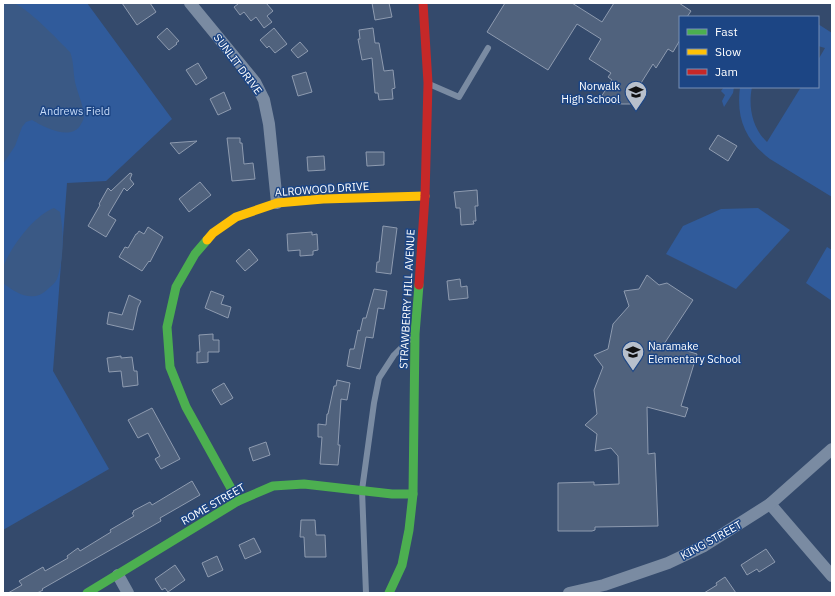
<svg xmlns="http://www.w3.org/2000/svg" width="835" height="596" font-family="'IBM Plex Sans',sans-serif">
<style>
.green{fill:#305b9b}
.water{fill:#3a5985}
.building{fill:#50627d;stroke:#8e9bb0}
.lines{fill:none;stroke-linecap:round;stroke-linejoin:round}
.lane{stroke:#7a8ba2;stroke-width:6}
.street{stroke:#7a8ba2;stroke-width:12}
.fast{stroke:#4caf50;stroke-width:9}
.slow{stroke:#ffc107;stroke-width:9}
.jam{stroke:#c62828;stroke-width:9}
.labels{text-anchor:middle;stroke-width:3;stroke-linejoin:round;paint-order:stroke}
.street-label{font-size:11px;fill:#fff;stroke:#1c4584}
.poi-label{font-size:11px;fill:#fff;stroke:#1c4584;text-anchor:end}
.park-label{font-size:11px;fill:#c7dbf8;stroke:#1c4584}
</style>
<rect width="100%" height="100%" fill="#344a6c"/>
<g class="green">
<path d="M3,3h84l85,116 -66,62 -39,2 -14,188 56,98 -106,61z"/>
<path d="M818,24l14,9v164l-62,-38c-25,-19 -34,-41 -30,-72h12c-4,19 0,41 15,55l34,-55h17v-27l7,-12 -7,-2z"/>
<path d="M724,87h10l-1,6 -9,14 -2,-6 3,-6 -4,-4z"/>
<path d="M758,208l32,22 -54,59 -70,-35 17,-28 38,-17z"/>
<path d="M827,247l5,3v51l-26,-18z"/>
</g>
<g class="water">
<path d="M3,3c3,0 7,-1 10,0 13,3 46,38 57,49 4,10 3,20 5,30 2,9 9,26 9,33 0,3 -1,6 -3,9 -9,18 -37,3 -49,-4l-6,2 -4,5 -7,19 -12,18z"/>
<path d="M54,208l6,4c4,21 4,46 -3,67 -2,4 -5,6 -8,9 -15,16 -32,6 -46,-5 0,-6 -1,-13 1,-18 8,-20 31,-50 50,-57z"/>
</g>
<g class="building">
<path d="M122,3h28l6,9 -19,13z"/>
<path d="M237,3h29l7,8 -6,5 5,6 -8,6 -8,-11 -5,4 -7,-9 -4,3 -6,-8 4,-3z"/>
<path d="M372,3h17l3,14 -17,3z"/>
<path d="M505,3h67l30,19 12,-19h65l12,8 -4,6h-7v23l-7,12 -5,-3 -12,19 -3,-4 -22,35 1,5h-10l-8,-1 -13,-6 11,-17 -4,-3 3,-4 -22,-14 12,-20 -24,-15 -29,46 -61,-38z"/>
<path d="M167,28l12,13 -3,2 1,1 -8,6 -12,-13z"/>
<path d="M274,28l13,16 -12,9 -6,-7 -2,2 -7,-8z"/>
<path d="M373,28l2,15h4l5,28 9,-1 2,18 -3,1 1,10 -14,1 -1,-7h-3l-3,-35 -10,2 -4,-21h2l-1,-9z"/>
<path d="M300,42l8,9 -10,7 -7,-8z"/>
<path d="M198,63l9,15 -11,7 -10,-15z"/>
<path d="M306,72l6,20 -14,4 -6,-20z"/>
<path d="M224,92l7,17 -13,6 -8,-16z"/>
<path d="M718,135l19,11 -9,15 -19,-12z"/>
<path d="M227,138h13v5h2l2,21 9,-1 2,16 -23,2z"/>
<path d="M197,141l-18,13 -9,-11z"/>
<path d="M366,152h18v13l-17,1z"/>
<path d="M324,156l1,14 -17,1 -1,-14z"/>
<path d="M130,173l2,1 -2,5 4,5 -7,7 -3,-3 -16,27 8,5 -10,17 -18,-11 12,-21 -1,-1 9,-16 3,3z"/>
<path d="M200,182l11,13 -22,17 -10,-13z"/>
<path d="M477,190l1,16h-3l1,15h-3l1,3 -13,1 -1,-17h-4l-2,-16z"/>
<path d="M383,226l14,2 -6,46 -15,-2 1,-10h2z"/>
<path d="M148,227l15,10 -13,25 -1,-1 -7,10 -23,-14 6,-10 3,1 8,-14h1l2,-3 5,3z"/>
<path d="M312,232v3l5,-1 1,16 -5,1v4l-13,1v-6l-12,1 -1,-17z"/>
<path d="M249,249l9,11 -13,11 -9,-10z"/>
<path d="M647,275l12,10 8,-2 26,17 -29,44 33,10 -16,52 7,2 -3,9 -38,-10 1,47 7,-1 3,73 -63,1v3l-3,1h-34v-48l36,-1v3l25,-1 -1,-28 -7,-8 -16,3 2,-17 -12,-9 12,-11 -3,-24 9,-23 -9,-12 14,-6 5,-25 16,-18 -5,-15 15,-2z"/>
<path d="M460,279l1,8 6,-1 1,12 -19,2 -2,-19z"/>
<path d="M374,289l13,2 -3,18 -6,-1 -5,30 -7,-1 -6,32 -13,-3 3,-17h4l4,-19 2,1 3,-13h3z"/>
<path d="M211,291l13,5 -3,8 10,3 -3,11 -23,-10z"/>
<path d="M129,295l12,6 -3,6 -5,23 -26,-6 2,-12 13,3z"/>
<path d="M213,334v6h6v12h-11v10l-11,1v-11h3l-1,-17z"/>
<path d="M121,356v2l11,-1 2,14h3l1,14 -15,2 -2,-16 -12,1 -2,-14z"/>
<path d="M337,380l13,3 -3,17 -6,-1 -3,46h2l-2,20 -18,-1 2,-27h-4v-13l8,1 1,-11h1l6,-28h2z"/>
<path d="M224,383l9,15 -12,7 -9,-15z"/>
<path d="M152,408l28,51 -19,10 -6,-10 5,-3 -12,-23 -10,5 -10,-18z"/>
<path d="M266,442l4,13 -17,6 -4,-13z"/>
<path d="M192,481l8,14 -40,23 1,3 -119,68 1,1 -6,3h-29l14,-8 -3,-4 24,-14 2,4 23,-13 -1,-2 11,-8 2,3 31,-19 -1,-2 24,-14 -2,-3 2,-1 -1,-1 17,-9 2,3z"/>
<path d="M301,520h14l1,15h9l1,22h-21l-1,-20h-4z"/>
<path d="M254,538l7,14 -16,7 -6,-14z"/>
<path d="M766,549l9,13 -16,10 -2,-3 -10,6 -6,-10z"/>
<path d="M217,556l6,14 -15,7 -6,-14z"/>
<path d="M175,565l10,15 -17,12 -3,-4 -3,2 -7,-11z"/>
<path d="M725,577l11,16h-32l13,-8 -1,-2z"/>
</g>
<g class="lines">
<g class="lane">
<path d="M429,84l30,13 29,-49"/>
<path d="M366,593l-4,-103 12,-87 5,-25 15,-23 17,-17"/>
</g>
<g class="street">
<path d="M190,3l65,79 9,18 5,24 8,79"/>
<path d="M770,504l62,72"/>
<path d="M118,575l10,18"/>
<path d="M569,593l35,-8 64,-22 36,-17 66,-42 62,-55"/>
</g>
<g class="fast">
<path d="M207,240l-12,14 -19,33 -9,40 3,40 16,40 52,94"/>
<path d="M87,593l151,-92 35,-15 31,-2 88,10h21"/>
<path d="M389,593l13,-28 7,-35 4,-36 2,-160 4,-49"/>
</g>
<path class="slow" d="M207,240l6,-7 23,-16 41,-14 46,-4 102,-3"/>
<path class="jam" d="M419,285l6,-89 3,-113 -5,-80"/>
</g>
<defs>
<g id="school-pin" transform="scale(1.15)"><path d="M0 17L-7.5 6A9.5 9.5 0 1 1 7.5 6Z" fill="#b8c0cc" stroke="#1c4584"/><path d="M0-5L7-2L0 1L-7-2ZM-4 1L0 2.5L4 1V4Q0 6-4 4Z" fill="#111"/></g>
</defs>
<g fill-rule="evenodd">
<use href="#school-pin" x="636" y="92"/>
<use href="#school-pin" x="633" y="352"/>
</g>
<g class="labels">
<g class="street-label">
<text transform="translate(238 64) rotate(53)" y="4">SUNLIT DRIVE</text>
<text transform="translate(322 189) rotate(-4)" y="4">ALROWOOD DRIVE</text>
<text transform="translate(407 299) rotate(-87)" y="4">STRAWBERRY HILL AVENUE</text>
<text transform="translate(213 504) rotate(-30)" y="4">ROME STREET</text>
<text transform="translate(711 540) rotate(-29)" y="4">KING STREET</text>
</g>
<g class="poi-label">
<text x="620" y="90">Norwalk<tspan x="620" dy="13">High School</tspan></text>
<text x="648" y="350" text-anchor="start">Naramake<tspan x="648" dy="13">Elementary School</tspan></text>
</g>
<g class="park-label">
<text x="75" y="115">Andrews Field</text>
</g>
</g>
<rect width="835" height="596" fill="none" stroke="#ffffff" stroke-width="8"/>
<rect x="679" y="16" width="140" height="72" fill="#1c4584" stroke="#778fb5"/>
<rect x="687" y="29" width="20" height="6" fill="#4caf50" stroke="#778fb5"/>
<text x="715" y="36" font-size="12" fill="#ffffff">Fast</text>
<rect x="687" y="49" width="20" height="6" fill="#ffc107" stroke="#778fb5"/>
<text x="715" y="56" font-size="12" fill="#ffffff">Slow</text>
<rect x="687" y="69" width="20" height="6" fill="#c62828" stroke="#778fb5"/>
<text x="715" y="76" font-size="12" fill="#ffffff">Jam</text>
</svg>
